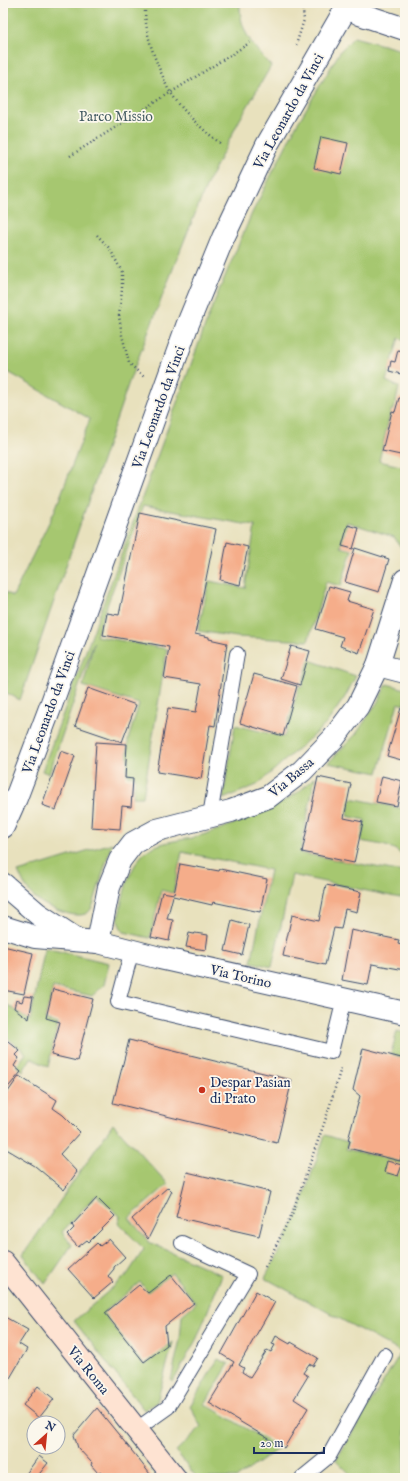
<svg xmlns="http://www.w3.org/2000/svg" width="408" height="1481" font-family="'IM FELL English',serif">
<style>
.green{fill:#a6c770;stroke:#607b67}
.building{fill:#f5ad8a}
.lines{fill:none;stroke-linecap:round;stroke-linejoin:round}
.service-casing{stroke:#3a4a6c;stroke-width:16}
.minor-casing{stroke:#3a4a6c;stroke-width:24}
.tertiary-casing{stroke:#3a4a6c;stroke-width:24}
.secondary-casing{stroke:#3a4a6c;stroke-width:24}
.path{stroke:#3a4a6c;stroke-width:2.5;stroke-dasharray:1 3;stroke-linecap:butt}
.service{stroke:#fff;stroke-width:14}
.minor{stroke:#fff;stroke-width:22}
.tertiary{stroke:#fff;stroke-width:22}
.secondary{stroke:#fee3d2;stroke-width:22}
.poi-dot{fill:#c8321e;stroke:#fbf7ec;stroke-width:1.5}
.labels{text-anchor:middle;stroke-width:3.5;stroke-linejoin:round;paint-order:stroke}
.street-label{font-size:14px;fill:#1b2f5e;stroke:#fbf7ec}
.park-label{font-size:14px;fill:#455d63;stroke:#fbf7ec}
.poi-label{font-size:14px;fill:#1b2f5e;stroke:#fbf7ec;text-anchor:start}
</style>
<rect width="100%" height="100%" fill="#fbf7ec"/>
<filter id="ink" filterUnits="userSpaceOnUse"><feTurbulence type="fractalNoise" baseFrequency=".025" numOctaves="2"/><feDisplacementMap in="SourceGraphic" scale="8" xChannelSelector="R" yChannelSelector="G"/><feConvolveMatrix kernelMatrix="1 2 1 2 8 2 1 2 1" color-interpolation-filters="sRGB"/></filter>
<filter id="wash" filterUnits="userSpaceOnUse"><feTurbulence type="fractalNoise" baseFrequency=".012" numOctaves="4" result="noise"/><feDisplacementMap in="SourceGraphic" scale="16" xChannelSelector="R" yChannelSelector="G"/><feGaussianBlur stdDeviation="0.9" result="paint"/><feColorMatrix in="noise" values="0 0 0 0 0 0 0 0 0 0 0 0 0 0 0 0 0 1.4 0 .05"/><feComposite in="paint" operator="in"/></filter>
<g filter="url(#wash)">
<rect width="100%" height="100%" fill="#e8e1bd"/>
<g class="green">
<path d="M3,3h237c-1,28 14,44 31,63l-32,55 -31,61 -30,74 -49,126 -109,318 -17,-9 4,-10 -4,-2v-88l10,5 42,-86 35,-91 -87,-50z"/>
<path d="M354,37l51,14v289l-6,-2 -13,43 13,6 -5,23h-3l-12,51 26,6v73l-3,9 -8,-12 -47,-15 -6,25 11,3 -11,36 -15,-4 -18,59 -71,-4 -39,-6 11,-50 36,7 10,-62 -112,-20 -47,130 71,13 -24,148h-10l2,-21 -8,-1 1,-35 11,-36 -56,-18 11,-44 -45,132 -7,-3 170,-464 40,-94 44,-87 45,-76z"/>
<path d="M309,660l47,16 -11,21 -19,27 -69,61 -34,14 12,-74 49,12 15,-50h3z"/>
<path d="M387,684l18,5v16l-7,-2 -20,70 -50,-10 28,-29 21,-31z"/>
<path d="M315,777l-15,76 103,19c0,-4 1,-9 0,-13 -3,-14 -30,-15 -42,-18l4,-21 -18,-4 4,-18 54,11v90l-113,-24 -20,92 -21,-5 19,-92 -88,-18 -9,41 -12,-3 -11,48 -26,-6c-3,-4 -5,-7 -6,-12 5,-23 9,-49 26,-67 13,-12 36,-12 52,-16 32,-10 69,-24 98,-42 8,-5 14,-12 21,-18z"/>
<path d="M112,843l-19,62c-2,4 -4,8 -8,9 -12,5 -41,-8 -50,-16 -8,-7 -12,-16 -17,-26z"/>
<path d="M45,948l64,15 -5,22 -12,11 -39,-9 -8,33 13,4 -10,43 -17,-9 -8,13 -6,-5 9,-13 -23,-19v-32l27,18z"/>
<path d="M397,1031l8,2v25l-14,-4z"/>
<path d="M113,1124l55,60 -39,34 20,24 73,33 -25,63 -24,44 -2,-2 9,-41 2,-24 14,-12 -24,-30 -24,19 -8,-10 -37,31 41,52 29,-23 -16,60 -13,8 -70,-89 53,-46 17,-26 -26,-26 2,-7 -24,-21 -34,37 10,13 -27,39 -22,-29z"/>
<path d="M325,1135l23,7 -2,7 55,13 4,-15v331h-51l-18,-18 65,-108 -136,-74 31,-60z"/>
<path d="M218,1359l11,5 -24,40 74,44 -42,30h-40l-21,-27 25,-24 -11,-21z"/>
</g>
<g id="blocks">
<g class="building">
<path d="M321,137l27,6 -7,31 -27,-6z"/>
<path d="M398,350l7,2v23l-16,-4 2,-10 4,1z"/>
<path d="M399,398l6,1v57l-23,-5 10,-40 3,1z"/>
<path d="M140,513l76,16 -21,105 14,3v2l18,4 -12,83 -5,-1 -9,54 -44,-7 11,-64 28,4 5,-28 -37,-6 5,-31 -66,-12 4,-22 12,2z"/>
<path d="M348,525l11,3 -6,21 -11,-3z"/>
<path d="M227,542l21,5 -8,38 -20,-5z"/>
<path d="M355,548l34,11 -10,33 -34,-10z"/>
<path d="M329,586l21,6 -3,9 27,8 -15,44 -19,-7 3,-9 -27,-8z"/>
<path d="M291,646l19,5 -10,34 -19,-6z"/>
<path d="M254,674l43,12 -14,50 -43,-13z"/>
<path d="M88,688l48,17 -14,37 -47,-16z"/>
<path d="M401,708l4,1v52l-18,-5z"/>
<path d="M96,742l31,2 -2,34 8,1 -2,28 -9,-1 -2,23 -29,-2z"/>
<path d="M61,751l14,5 -19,54 -14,-5z"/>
<path d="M382,776l20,5 -5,25 -21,-4z"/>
<path d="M318,777l33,7 -7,34 19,4 -9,41 -52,-11z"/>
<path d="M180,864l39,7 1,-2 47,10 -7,33 -47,-10 -1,3 -39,-9 -6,23 6,1 -4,21 -18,-4 11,-45 12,2z"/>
<path d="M326,885l35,7 -4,20 -12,-3 -4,20 -7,-1 -9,37 -42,-9 9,-41 27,6z"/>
<path d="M232,920l17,5 -7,30 -17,-4z"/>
<path d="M351,930l48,10 -1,4 7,2v24l-33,-6 -4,21 -26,-5z"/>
<path d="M189,933l5,1 1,-1 13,2 -2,15 -20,-3z"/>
<path d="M3,946l30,7 -9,41 -21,-4z"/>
<path d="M53,989l40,10 -16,62 -26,-6 9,-33 -14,-4z"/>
<path d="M24,996l9,1 -4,22 -15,-11 2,-8 6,2z"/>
<path d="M3,1037l17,14 -4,4 3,3 -5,8 7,6 -18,21z"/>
<path d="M129,1040l163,40 -15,63 -164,-40z"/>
<path d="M363,1048l42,11v29l-2,8h2v44l-5,21 -52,-13 2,-7 -2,-1 12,-44 -7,-6z"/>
<path d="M19,1076l38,24 -4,8 10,7 17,17 -20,22 17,18 -13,18 -29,-24 -32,-19v-48z"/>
<path d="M387,1161l15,4 -4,11 -14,-4z"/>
<path d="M187,1172l83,20 -11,44 -83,-19z"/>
<path d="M168,1187l4,4 -24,48 -16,-20z"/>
<path d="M97,1198l18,18 -26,26 -2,-2 -9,7 -11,-12 7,-7 -2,-3z"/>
<path d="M109,1239l16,18 -11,10v2l-6,7 5,6 -19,16 -26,-29 29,-26 3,3z"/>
<path d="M171,1275l23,28 -29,23 2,19 -23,17 -39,-49 34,-28 9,8z"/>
<path d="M256,1291l19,11 -36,63 5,3 -2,4 8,5 17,-27 4,2 4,-7 -3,-1 4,-8 14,8 1,-2 27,16 -5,8 -4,-2 -6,9 5,3 -14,23 14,9 -24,40 -75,-45 25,-41 -13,-8z"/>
<path d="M5,1317l23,13 -9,14 8,5 -24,41v-70z"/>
<path d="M38,1386l16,13 -15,19 -16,-13z"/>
<path d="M97,1408l39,48 17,22h-47l-6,-7 -2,2 -7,-8 1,-2 -14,-15 -4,-13z"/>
<path d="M39,1456l9,7 -12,15h-13z"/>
</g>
</g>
</g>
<g filter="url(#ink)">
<use href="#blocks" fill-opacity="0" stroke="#3a4a6c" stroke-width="1"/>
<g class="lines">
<g class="service-casing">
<g id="service">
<path d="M210,816l27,-162"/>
<path d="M132,950l-14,52 213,50 13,-53"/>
<path d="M137,1429l31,-22 80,-133 -66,-31"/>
<path d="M302,1478l27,-22 56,-101"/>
</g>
</g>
<g class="minor-casing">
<g id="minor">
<path d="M347,7l13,7 45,15"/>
<path d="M378,665l27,7"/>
<path d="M3,884l35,30 38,25"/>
<path d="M3,927l32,10 63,5 62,16 245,55"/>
<path d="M98,942l11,-55 11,-27 13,-17 24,-13 74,-19 37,-14 34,-26 31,-32 25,-33 20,-41 27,-85"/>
</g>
</g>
<g class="tertiary-casing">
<path id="tertiary" d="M3,827l13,-29 34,-90 137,-382 36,-88 44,-93 82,-142"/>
</g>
<g class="secondary-casing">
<path id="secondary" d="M3,1262l172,216"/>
</g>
<g class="path">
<path d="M145,3c-1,26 7,50 18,74 2,5 4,11 8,16 13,20 31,36 49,50"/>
<path d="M296,45l8,-25 -2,-17"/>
<path d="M70,156l181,-114"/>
<path d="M97,235l13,14 12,23v18l-3,26 3,19 7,28 15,14"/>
<path d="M265,1267l27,-53 35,-99 14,-47"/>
</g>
<use href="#service" class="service"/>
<use href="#minor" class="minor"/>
<use href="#tertiary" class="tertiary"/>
<use href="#secondary" class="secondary"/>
</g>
</g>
<circle class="poi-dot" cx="202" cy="1090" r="4"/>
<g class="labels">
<g class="street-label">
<text transform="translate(288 111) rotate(-61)" y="5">Via Leonardo da Vinci</text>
<text transform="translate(158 407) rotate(-70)" y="5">Via Leonardo da Vinci</text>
<text transform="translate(48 712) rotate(-70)" y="5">Via Leonardo da Vinci</text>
<text transform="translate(291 777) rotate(-40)" y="5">Via Bassa</text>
<text transform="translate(241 976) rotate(13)" y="5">Via Torino</text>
<text transform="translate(89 1370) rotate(51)" y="5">Via Roma</text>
</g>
<g class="park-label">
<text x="116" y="121">Parco Missio</text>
</g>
<g class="poi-label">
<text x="210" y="1087">Despar Pasian<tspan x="210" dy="16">di Prato</tspan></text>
</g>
</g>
<rect width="408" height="1481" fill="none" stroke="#fbf7ec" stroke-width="16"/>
<g transform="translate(46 1435) rotate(27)"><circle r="19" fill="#fbf7ec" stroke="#a1a7b3"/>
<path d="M0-3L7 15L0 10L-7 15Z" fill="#c8321e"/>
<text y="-6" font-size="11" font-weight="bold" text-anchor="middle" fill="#1b2f5e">N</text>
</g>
<path d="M254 1447v6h70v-6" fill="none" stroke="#1b2f5e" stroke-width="2"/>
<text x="260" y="1447" font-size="12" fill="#1b2f5e" stroke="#fbf7ec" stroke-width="3" paint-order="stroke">20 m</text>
</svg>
